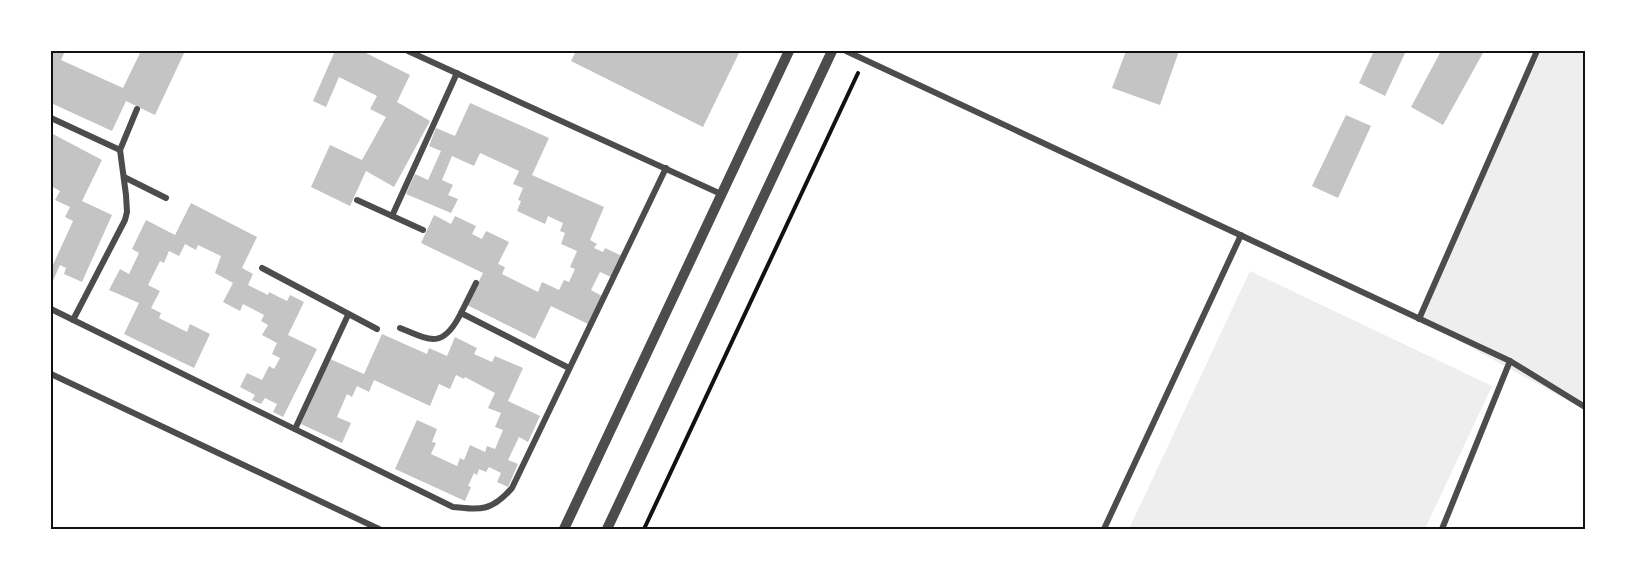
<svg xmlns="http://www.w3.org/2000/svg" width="1636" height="580" font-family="Quicksand,sans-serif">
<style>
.green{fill:#eee}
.building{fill:#c4c4c4}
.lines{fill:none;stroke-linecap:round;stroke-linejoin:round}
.path{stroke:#111;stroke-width:4}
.minor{stroke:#4c4c4c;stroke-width:6}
.tertiary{stroke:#4c4c4c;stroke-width:10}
.neatline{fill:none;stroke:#111;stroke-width:2}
</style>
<rect width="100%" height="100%" fill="#fff"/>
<g class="green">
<path d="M1541,51h44v359l-166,-91z"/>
<path d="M1250,271l242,115 -67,143h-296z"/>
</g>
<g class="building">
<path d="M51,51h14l-4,9 62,28 18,-37h44l-30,64 -29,-14 -14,30 -61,-28z"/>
<path d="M335,51h27l48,24 -13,27 33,19 -36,66 -28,-16 -16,35 -39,-19 19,-42 32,15 24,-43 -16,-8 7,-13 -38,-19 -13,30 -13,-6z"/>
<path d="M576,51h164l-37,76 -132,-66z"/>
<path d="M1126,51h53l-19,54 -48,-17z"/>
<path d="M1374,51h32l-21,45 -26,-13z"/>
<path d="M1441,51h43l-41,74 -32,-18z"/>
<path d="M470,103l79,35 -17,37 72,32 -14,33 7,4 -3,4 9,4 2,-4 17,8 -11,21 -11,-5 -9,18 11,6 -14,28 -37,-18 -16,33 -68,-34 16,-32 -62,-30 13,-28 17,9 4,-8 21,10 -4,8 10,5 4,-8 23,11 -11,22 7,3 -3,7 36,18 4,-10 17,8 5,-10 5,2 6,-13 -5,-2 7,-16 -16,-7 4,-11 -5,-2 3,-8 -15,-7 -3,8 -28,-13 4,-10 -3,-1 5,-12 -10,-4 6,-13 -39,-18 -6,13 -22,-10 -10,24 11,5 -5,10 10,4 -7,14 -45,-19 9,-20 13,6 13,-29 -12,-5 7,-18 19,8z"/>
<path d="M1346,115l25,11 -33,72 -26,-12z"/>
<path d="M51,133l51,27 -20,41 30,14 -30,67 -18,-8 2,-6 -6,-3 -9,20v-19l1,1 21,-46 -8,-4 5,-10 -15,-7 5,-9 -9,-5 2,-9 -2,-1z"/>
<path d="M191,203l66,34 -15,31 11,6 -5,11 20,10 1,-3 18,9 3,-6 14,7 -16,33 29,14 -34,68 -10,-5 4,-8 -12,-6 -4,6 -9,-4 3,-5 -15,-8 7,-14 15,7 7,-14 5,3 6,-11 -8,-4 5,-11 -15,-8 6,-10 -7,-4 3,-6 -21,-11 -3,7 -17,-9 10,-19 -18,-10 6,-17 -23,-11 -2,5 -11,-6 -6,12 -10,-5 -5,12 -4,-2 -12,24 12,6 -9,17 10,5 -2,5 28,14 3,-8 20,10 -16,34 -70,-34 15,-31 -30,-13 11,-21 9,5 10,-21 -7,-4 14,-29 29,15z"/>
<path d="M382,334l45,20 2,-6 18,8 8,-19 22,11 -3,6 18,8 3,-6 28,12 -15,33 32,15 -12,26 -9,-5 -11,23 10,4 -10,23 -11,-5 4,-9 -12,-6 -3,5 -7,-3 -2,6 -3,-2 -6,13 3,1 -6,14 -70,-32 22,-49 20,9 -5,13 4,1 -5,11 26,12 3,-8 4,2 6,-15 15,7 2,-6 8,3 8,-19 -8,-3 6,-14 -13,-5 7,-15 -30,-16 -1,2 -8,-4 -6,14 -11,-5 -9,22 -56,-26 -5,12 -12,-6 -5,11 -5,-3 -10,23 14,6 -9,20 -41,-19 29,-65 34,15z"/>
</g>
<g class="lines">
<path class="path" d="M644,529l214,-456"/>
<g class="minor">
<path d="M408,51l313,143"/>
<path d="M846,51l664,310 75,46"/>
<path d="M51,118l69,32"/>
<path d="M124,177l42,21"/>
<path d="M357,200l66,30"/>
<path d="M392,216l65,-143"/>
<path d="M262,268l115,61"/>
<path d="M51,309l402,198c29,3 39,4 59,-19l154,-320"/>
<path d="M461,313l15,-30"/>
<path d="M1419,319l118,-268"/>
<path d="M73,320l52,-100 2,-8 -1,-17 -6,-45 17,-41"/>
<path d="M400,328c31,13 43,21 61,-15l108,55"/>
<path d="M51,374l328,155"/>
<path d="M295,429l53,-114"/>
<path d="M1104,529l137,-294"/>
<path d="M1442,529l68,-168"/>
</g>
<g class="tertiary">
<path d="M564,529l225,-478"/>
<path d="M607,529l225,-478"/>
</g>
</g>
<rect width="1636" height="580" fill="none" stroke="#ffffff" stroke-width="105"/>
<rect x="52" y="52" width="1532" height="476" class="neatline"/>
</svg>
